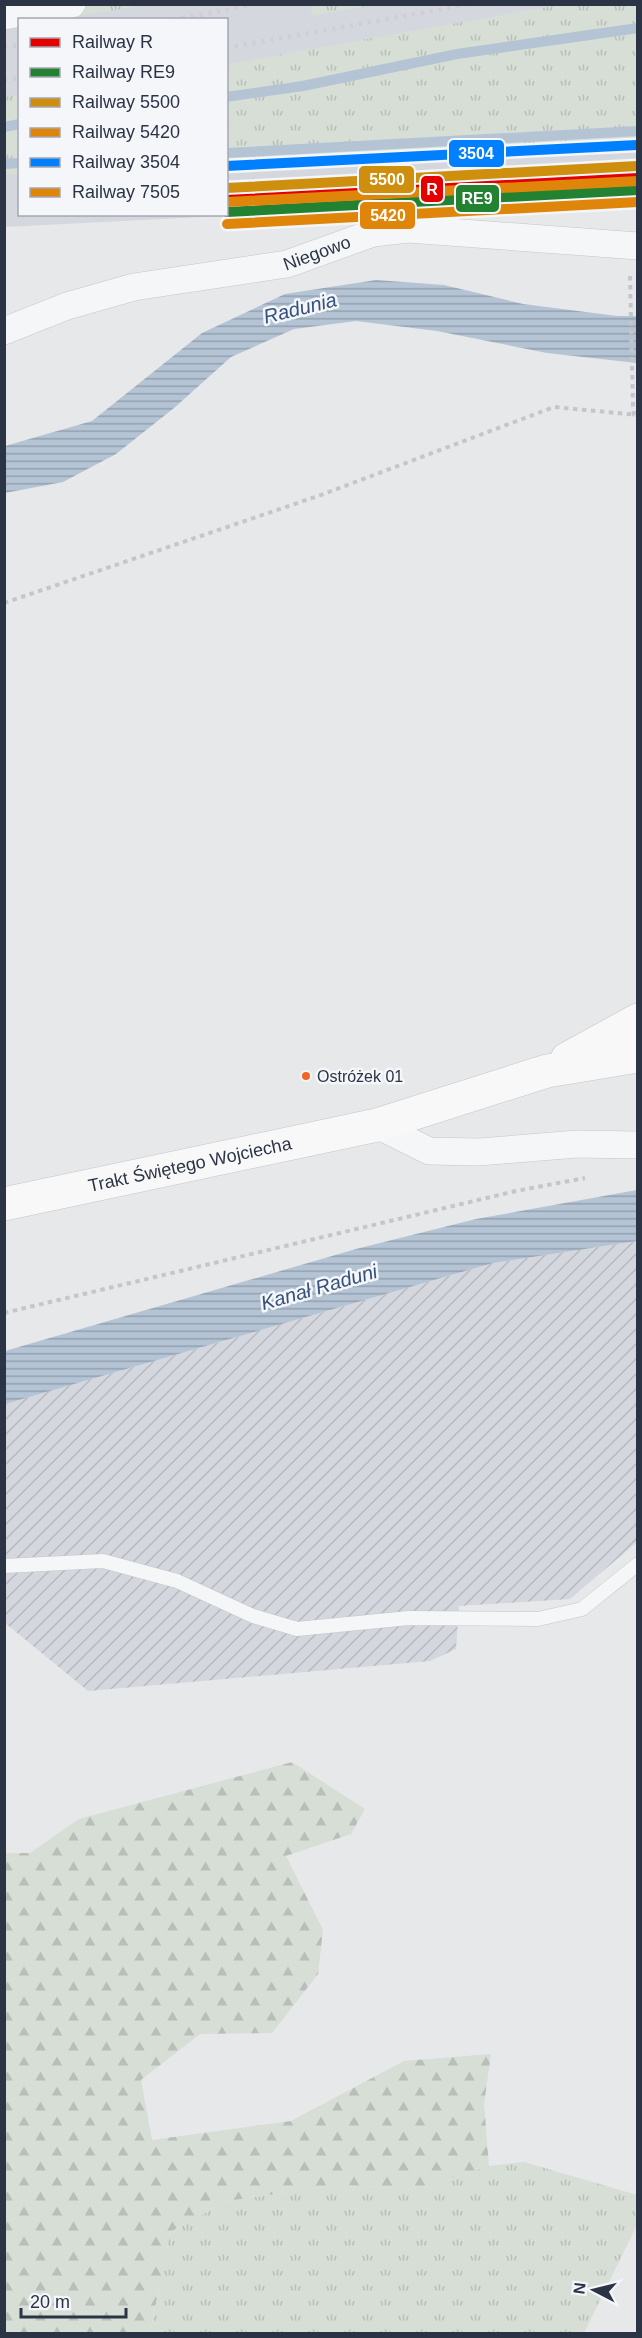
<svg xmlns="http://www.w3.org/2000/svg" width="642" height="2338" font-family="Arial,sans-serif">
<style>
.built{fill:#d4d7dd}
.industrial{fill:url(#industrial-furrows)}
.grass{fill:url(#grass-tufts)}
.forest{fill:url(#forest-firs)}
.water{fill:url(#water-rules)}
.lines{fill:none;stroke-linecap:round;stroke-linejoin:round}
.stream{stroke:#b4c4d5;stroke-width:10}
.lane-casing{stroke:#c4c6c8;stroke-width:15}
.street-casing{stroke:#c4c6c8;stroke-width:28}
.primary-casing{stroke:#c2c5c8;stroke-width:34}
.path{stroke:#c5c6ca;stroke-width:4;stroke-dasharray:4.5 4.5;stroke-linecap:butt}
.lane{stroke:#f5f6f7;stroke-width:14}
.street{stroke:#f5f6f7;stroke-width:27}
.primary{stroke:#f8f8f8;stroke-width:33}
.rail{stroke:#cecfd2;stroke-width:4.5;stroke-dasharray:3 6;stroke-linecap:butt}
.rail-1-casing{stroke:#f4f6f9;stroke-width:15}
.rail-2-casing{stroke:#f4f6f9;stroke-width:15}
.rail-3-casing{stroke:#f4f6f9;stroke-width:15}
.rail-4-casing{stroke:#f4f6f9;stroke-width:15}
.rail-5-casing{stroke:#f4f6f9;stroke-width:15}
.rail-6-casing{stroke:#f4f6f9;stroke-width:15}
.rail-1{stroke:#e50000;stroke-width:10}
.rail-2{stroke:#238132;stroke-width:10}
.rail-3{stroke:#ce8f0e;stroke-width:10}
.rail-4{stroke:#df860a;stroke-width:10}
.rail-5{stroke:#0080ff;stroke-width:10}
.rail-6{stroke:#df860a;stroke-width:10}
.bus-dot{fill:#f26522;stroke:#f4f6f9;stroke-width:2}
.labels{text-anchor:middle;stroke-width:5;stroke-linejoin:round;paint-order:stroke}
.bus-label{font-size:16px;fill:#2b3445;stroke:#f4f6f9;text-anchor:start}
.street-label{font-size:18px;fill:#2b3445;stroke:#f4f6f9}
.water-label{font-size:20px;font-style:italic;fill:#34527a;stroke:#f4f6f9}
.line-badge{stroke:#f4f6f9;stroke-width:2}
.badge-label{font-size:16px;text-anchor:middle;font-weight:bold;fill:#fff}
</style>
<defs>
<pattern id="industrial-furrows" width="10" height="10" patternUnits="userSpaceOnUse" patternTransform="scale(1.5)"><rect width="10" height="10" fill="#d4d7dd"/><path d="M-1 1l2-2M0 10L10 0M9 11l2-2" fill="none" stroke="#b6b9bf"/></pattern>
<pattern id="grass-tufts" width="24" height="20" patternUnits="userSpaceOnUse" patternTransform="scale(1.5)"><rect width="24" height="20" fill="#d6ded6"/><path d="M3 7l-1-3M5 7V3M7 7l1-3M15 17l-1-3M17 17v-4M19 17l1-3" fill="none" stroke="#b8bfb9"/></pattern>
<pattern id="forest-firs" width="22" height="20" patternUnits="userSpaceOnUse" patternTransform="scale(1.5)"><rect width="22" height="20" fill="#d6ded6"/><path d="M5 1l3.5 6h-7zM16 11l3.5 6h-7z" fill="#b8bfb9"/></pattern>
<pattern id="water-rules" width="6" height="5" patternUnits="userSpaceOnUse" patternTransform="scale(1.5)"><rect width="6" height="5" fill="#b4c4d5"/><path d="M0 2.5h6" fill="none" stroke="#93a0af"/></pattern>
</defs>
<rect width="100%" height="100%" fill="#e6e8ea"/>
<path class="built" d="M146,4l491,1v190l-632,32v-198l14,-3 1,188h206v-194l-168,-1z"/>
<path class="industrial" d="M637,1241v301l-67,57 -111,7 -3,43 -26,12 -342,30 -83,-68v-219l488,-141z"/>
<g class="grass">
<path d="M5,5h141l-88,14z"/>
<path d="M325,5v-1l49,1 -62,11 -1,-9z"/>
<path d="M558,5h79v137l-410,21v-99z"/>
<path d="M19,95v79l-14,1v-78z"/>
<path d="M524,2162l113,33v30l-53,108 -434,1 20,-102 57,-31 112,-16 80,4 70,-23z"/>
</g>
<path class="forest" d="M292,1762l73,47 -14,25 -65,22 37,74 -5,44 -46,59 -72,1 -59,46 11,60 139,-19 113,-60 87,-7 -7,50 5,62 -70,23 -80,-4 -112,16 -57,31 -20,101h-145v-480h25l49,-34z"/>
<g class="water">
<path d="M376,280l68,5 79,19 94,12h20v47l-90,-10 -110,-22 -81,-10 -62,8 -63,28 -57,51 -58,46 -53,28 -58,11v-47l87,-25 110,-88 83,-39z"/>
<path d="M637,1190v51l-144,22 -488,141v-53l351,-102 120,-30z"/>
</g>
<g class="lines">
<g class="stream">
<path d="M226,97l77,-11 154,-32 181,-26"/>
<path d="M4,127l16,-3"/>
<path d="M226,153l412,-22"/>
<path d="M4,164l16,-1"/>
</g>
<g class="lane-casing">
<path id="lane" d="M4,1566l99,-5 74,20 76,35 44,13 112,-11 129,1 44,-10 56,-45"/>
</g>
<g class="street-casing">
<g id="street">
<path d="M4,16l68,-12"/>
<path id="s1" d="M4,331l63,-25 67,-19 153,-23 86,-31 35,-4 230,17"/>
<path d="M377,1125l52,26 50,1 98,-8 61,1"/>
</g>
</g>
<g class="primary-casing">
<g id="primary">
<path d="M567,1059l71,-39"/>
<path id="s2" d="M4,1204l373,-79 170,-54 91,-15"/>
</g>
</g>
<g class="path">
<path d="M630,276l3,130 1,9 4,4"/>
<path d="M4,603l317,-108 233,-88 84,8"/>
<path d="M4,1313l512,-122 69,-13"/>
</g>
<use href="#lane" class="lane"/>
<use href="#street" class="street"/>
<use href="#primary" class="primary"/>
<g class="rail">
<path d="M173,20l82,-16"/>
<path d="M4,47l16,-2"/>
<path d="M226,48l245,-44"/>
<path d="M4,80l16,-2"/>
</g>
<g class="rail-1-casing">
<path id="rail-1" d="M226,200l412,-22"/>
</g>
<g class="rail-2-casing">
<path id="rail-2" d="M227,212l411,-22"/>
</g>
<g class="rail-3-casing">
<path id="rail-3" d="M226,188l411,-22"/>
</g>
<g class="rail-4-casing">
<path id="rail-4" d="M227,224l411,-22"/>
</g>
<g class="rail-5-casing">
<path id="rail-5" d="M226,166l411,-21"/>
</g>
<g class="rail-6-casing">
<path id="rail-6" d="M227,202l411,-21"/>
</g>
<use href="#rail-1" class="rail-1"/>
<use href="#rail-2" class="rail-2"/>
<use href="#rail-3" class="rail-3"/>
<use href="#rail-4" class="rail-4"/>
<use href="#rail-5" class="rail-5"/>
<use href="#rail-6" class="rail-6"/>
</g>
<circle class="bus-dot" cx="306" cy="1076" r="5"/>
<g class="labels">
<g class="bus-label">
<text x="317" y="1082">Ostróżek 01</text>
</g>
<g class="street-label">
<text dy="6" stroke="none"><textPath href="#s1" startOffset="324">Niegowo</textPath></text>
<text dy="6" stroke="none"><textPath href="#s2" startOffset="190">Trakt Świętego Wojciecha</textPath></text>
</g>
<g class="water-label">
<text transform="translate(300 308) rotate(-14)" y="7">Radunia</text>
<text transform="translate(319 1287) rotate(-16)" y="7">Kanał Raduni</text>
</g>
</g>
<g class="line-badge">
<rect x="448" y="139" width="57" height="29" rx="6" fill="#0080ff"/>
<rect x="358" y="165" width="57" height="29" rx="6" fill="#ce8f0e"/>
<rect x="420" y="175" width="24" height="28" rx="6" fill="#e50000"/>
<rect x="455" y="184" width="45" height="29" rx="6" fill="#238132"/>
<rect x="359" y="201" width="57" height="29" rx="6" fill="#df860a"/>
</g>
<g class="badge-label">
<text x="476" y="159">3504</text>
<text x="387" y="185">5500</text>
<text x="432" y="195">R</text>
<text x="477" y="204">RE9</text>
<text x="388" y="221">5420</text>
</g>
<rect width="642" height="2338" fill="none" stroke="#2b3445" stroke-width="12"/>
<rect x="18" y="18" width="210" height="198" fill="#f4f6f9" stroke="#a4a8b1" stroke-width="1.5"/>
<rect x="30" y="38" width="30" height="9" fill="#e50000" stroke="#a4a8b1" stroke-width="1.5"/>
<text x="72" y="48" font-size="18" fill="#2b3445">Railway R</text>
<rect x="30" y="68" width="30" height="9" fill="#238132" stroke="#a4a8b1" stroke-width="1.5"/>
<text x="72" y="78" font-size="18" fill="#2b3445">Railway RE9</text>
<rect x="30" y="98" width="30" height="9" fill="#ce8f0e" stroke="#a4a8b1" stroke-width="1.5"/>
<text x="72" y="108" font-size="18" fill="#2b3445">Railway 5500</text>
<rect x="30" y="128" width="30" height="9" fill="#df860a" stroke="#a4a8b1" stroke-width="1.5"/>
<text x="72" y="138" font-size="18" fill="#2b3445">Railway 5420</text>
<rect x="30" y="158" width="30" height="9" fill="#0080ff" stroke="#a4a8b1" stroke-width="1.5"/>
<text x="72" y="168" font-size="18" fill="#2b3445">Railway 3504</text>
<rect x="30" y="188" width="30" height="9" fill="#df860a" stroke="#a4a8b1" stroke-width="1.5"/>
<text x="72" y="198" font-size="18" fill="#2b3445">Railway 7505</text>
<g transform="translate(594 2290) rotate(277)" stroke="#f4f6f9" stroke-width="4.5" paint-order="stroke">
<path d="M0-4.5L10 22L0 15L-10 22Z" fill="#2b3445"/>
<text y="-9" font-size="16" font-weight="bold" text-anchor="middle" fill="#2b3445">N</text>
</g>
<path d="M21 2308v9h105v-9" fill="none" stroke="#2b3445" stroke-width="3"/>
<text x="30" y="2308" font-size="18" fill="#2b3445" stroke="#f4f6f9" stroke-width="4.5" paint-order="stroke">20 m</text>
</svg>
